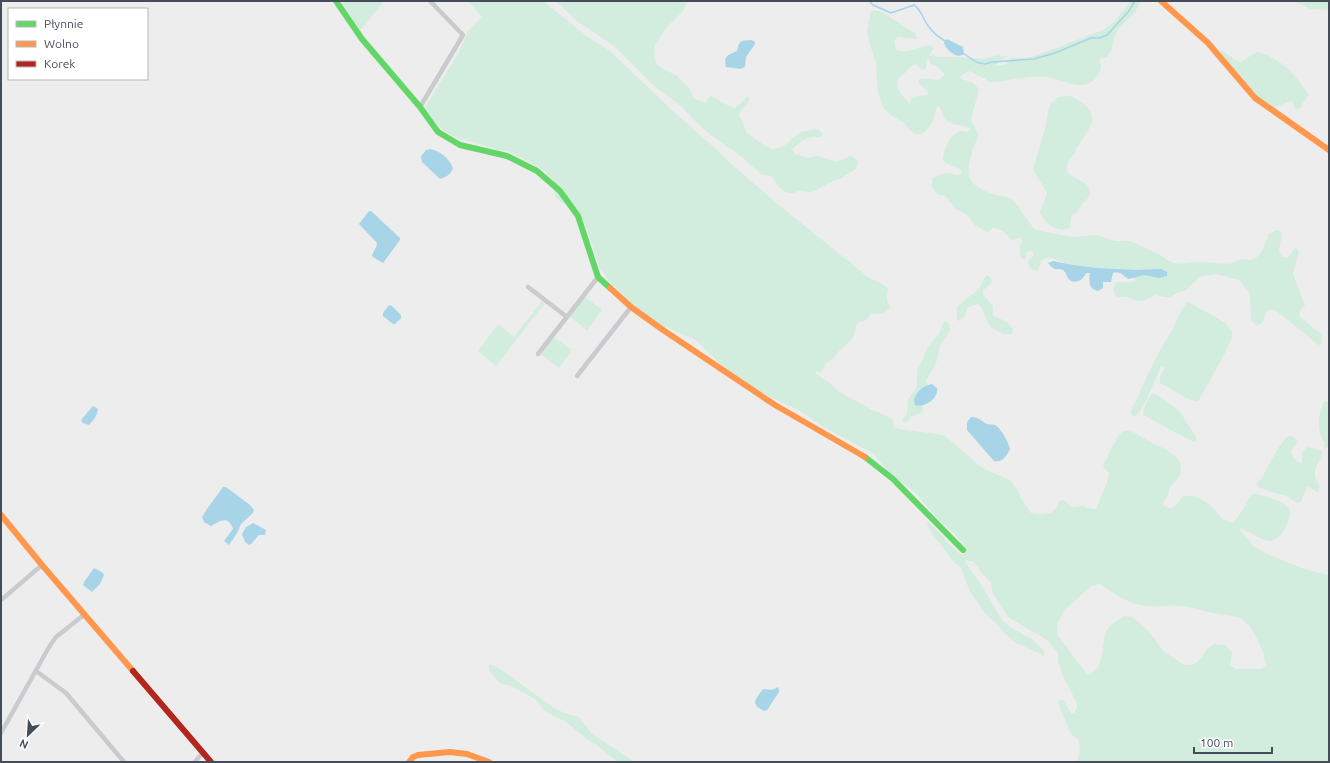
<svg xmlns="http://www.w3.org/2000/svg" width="1330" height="763" font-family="Ubuntu,sans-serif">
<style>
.green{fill:#d2ecde;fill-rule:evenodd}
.water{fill:#a8d4e8}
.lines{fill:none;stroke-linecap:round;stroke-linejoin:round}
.stream{stroke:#a8d4e8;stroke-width:1.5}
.street{stroke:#c9cbce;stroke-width:4.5}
.fast{stroke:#63d668;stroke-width:6}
.slow{stroke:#ff974d;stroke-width:6}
.jam{stroke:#b3261e;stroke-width:6}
</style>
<rect width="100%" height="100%" fill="#ededed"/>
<g class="green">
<path d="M341,1h43l-24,30z"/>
<path d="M468,1h75l45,36 22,14 65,62 43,38 11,11 46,40 93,75 16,8 4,4c-1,7 -3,12 3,17 -4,8 -12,8 -20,8l-5,6 -9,3 -3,12 -2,4 -13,12 -4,6 -10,7 -2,5 -3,3 -4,-1 -1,2 12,8 11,10 34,19 16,6 5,4 1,7 4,2 46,6 37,32 28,13c10,8 10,17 16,25 2,3 4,4 6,8 6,2 19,2 23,-3 3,-2 4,-6 6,-9l3,-1 9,7 11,-1 5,2 8,1 11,-27 2,-9 -6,-7 15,-30 5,-5c12,-1 18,6 28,11 22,11 45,22 18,46v5l-6,9v4c18,8 12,-13 28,-10 8,1 19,8 24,14 3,3 5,7 8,9 3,2 6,3 9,4 7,-4 15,-22 20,-29 9,-1 36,8 38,17 2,9 -11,31 -21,30 -8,-1 -20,-9 -28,-13l-2,2 11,11 3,5 14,8 37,15 25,6v187h-250l-2,-2 3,-8 -1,-12 -8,-6 -13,-31 2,-4 4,2 7,12h3l3,-5v-5l-14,-27 -5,-15v-8l-11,-13 -39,-23 -15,-23 -2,-12 -10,-9 -3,-6 -4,-5 -9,-2 1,3 16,23 20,34 8,7 22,12 12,12v5l-29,-14 -10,-8 -7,-9 -14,-13 -14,-20 -9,-24 -7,-6 -18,-23 -6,-9 -4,-9c15,9 22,27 37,34l3,-7 -11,-14 -16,-14 -24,-28 -25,-18 -16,-20 -52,-28 -24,-16 -32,-15 -27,-17 -18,-13 -25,-25 -33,-14 -33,-24 -22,-22 -9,-14 -13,-40 -9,-16 -16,-8 -6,-6 -2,-7 2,-6 -10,-12 -23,-13 -14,-7 -10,-1 -24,-8 -14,-3 -13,-6 -12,-11 -10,-15 33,-53 10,-23 14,-14zM1099,584c13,7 26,18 41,21 14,3 29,-1 43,1 10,1 20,5 30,7 7,2 21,2 27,5 13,7 25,34 26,48l-5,3h-25l-6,-4 2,-12 -6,-8 -12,-1 -6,4 -10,14 -7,3h-7l-21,-14 -12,-17 -11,-11 -8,-6 -8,-1 -13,9 -6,7 -3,24 -4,12 -8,7 -4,-2 -28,-37 -1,-12 8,-15 15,-13 11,-10z"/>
<path d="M556,1h132l-6,11 -17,17 -10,16 -1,7 2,11 7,6 13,6 14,14 3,9 10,4h3l4,-6c9,2 15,10 25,12l12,-11 3,1c-3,7 -8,10 -11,17l5,10 2,7 19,14 7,3 7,-1 6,-3 10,-9 6,-4 15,-3 3,1 4,4 -2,3c-17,0 -16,2 -29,12l3,5 13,4 10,-2 18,6 15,-6 5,3 2,3 -2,7 -15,9 -14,6 -12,7 -5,1 -12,-1c-10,7 -22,-4 -25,-14l-5,-2h-6l-21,-19 -29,-20 -18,-16 -14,-15 -25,-18 -41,-41 -37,-25z"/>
<path d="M1131,1h10l-6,11 -15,15 -5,8 -4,16 -4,6 -8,2c3,7 3,11 -2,17 -12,19 -35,2 -52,1 -10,-1 -21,1 -31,2 -9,1 -20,5 -28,2v-3h-3l-13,-7 -9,4 -1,3c9,5 12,1 19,12 -3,11 -6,20 -8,31 2,4 6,9 7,14 0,5 -4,9 -5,14 -2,6 -6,22 -4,27 6,16 28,19 42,22l3,3 20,28 6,2 34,6 22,-2 19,6h15l26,12 17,10 8,1 19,-2 29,2 14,-5 7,1 6,-2 6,-7 7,-17 8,-4 5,3 -3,18 3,6 5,1 9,-11 3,5 -6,22 12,32 -4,3 -2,5 1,3 21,17 1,8 -2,3 -3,-1 -24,-20 -18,-14h-7c-5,6 -1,11 -11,16l-6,-6 -1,-26 -11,-14 -23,-6 -7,1 -9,2 -14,13 -7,2 -9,5h-6l-9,-2 -12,6h-5l-11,-4h-9l-3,-2 -2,-6 3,-7c7,0 13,1 20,-1l-5,-8 -50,-5 -30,-10h-5l-5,3 -3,10h-3l-6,-4 -1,-6 5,-5v-4l-2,-1h-3l-2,2v6l-4,-1c-5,-7 -1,-10 0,-18l-2,-2 -8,2c-4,-3 -4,-5 -7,-7 -3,-3 -8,-4 -12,-6l-5,6 -13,-8 -9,-11 -11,-5 -7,-10 -4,-4h-5l-3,-2 -4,-6v-9c11,-6 16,-5 27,-3l3,-4c-6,-6 -14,-5 -19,-11 0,-9 7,-26 18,-29 2,0 4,1 6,1l3,-3c-7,-5 -16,-3 -23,-8 -5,-4 -4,-10 -8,-15l-3,2c-1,11 -6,20 -14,26h-8l-10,-11 -13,-8 -7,-6 -6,-16 -2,-30 -6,-18 -3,-14 4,-20h9l28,18 7,4 2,6 -19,-2 -4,4 2,9c16,4 20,-4 35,-5l3,3 -5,8 5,-1 2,2h18l29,2 15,-4 8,3 -8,4 -2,4 12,-2 -2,-2 4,-4h14l11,-2 68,-26 11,-8zM928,57l2,6 5,2 10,9 -6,6c-7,0 -13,-2 -20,-1v5l10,8 -3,3 -14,2 -2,7c-7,-7 -16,-16 -11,-27 8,-4 8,-9 17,-13l6,6h3c3,-4 0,-9 3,-13z"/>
<path d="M1294,1h35v9l-19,-1z"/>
<path d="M1219,48l16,12 5,2 17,-10c24,6 39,23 52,43l-8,10v3l-6,1 -1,-5 -2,-3c-7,1 -15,8 -21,6 -13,-4 -38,-39 -48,-51z"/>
<path d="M1071,96c34,18 21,29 4,54l1,2c-25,27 7,23 13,36 4,8 -3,12 -7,16 -2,2 -2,6 -5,8 -2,2 -5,2 -6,6 -1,2 0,6 -1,9 -11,8 -25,-4 -30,-14l7,-20c-4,-8 -10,-15 -14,-24l12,-40 3,-17 3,-9 8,-6z"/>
<path d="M986,275l4,2 2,5 -6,6 -3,2v5l10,11v9l15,8 5,6 -1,5h-9l-13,-7 -8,-19 -4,-4 -7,2 -4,2c-1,7 -2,10 -9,13l-1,-1v-12l2,-3 21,-17z"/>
<path d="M585,297l17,13 -15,20 -18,-14z"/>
<path d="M542,301l3,2 -49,63 -18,-15 20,-27 16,13z"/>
<path d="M1188,302l36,20 8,9v6l-5,12 -29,53 -9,-3 -29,-16v-6l4,-9 -3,-2c-8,17 -13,36 -26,51l-4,-3v-3c13,-27 24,-54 40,-79 6,-10 8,-21 17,-30z"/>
<path d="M944,321l3,1 3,3c1,9 -8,15 -11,23 -1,3 0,6 -1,9 0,3 -10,21 -12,23l3,9 -6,13v8l-2,3 -9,3 -5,6 -4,1 -1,-3 5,-6 1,-14 9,-14v-15l11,-24 11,-13z"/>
<path d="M554,337l18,13 -13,18 -19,-14z"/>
<path d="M1153,393l9,5 18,14 16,25v3l-2,2 -51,-27c0,-7 5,-17 10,-22z"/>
<path d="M1329,401v45l-4,3 -1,-4 1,-2c-9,-12 -7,-30 -1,-41z"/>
<path d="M1288,436l5,1 4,4 -1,3 -5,7c1,6 4,10 10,12l1,-3v-8l5,-5 15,4c0,9 -7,14 -7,22 -1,8 8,11 3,19l-3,-1 -5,-4h-2l-2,2 -5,13 -4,1 -10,-7 -16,-4 -14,-6 -1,-2c8,-6 11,-17 16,-25 4,-8 10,-17 16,-23z"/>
<path d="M489,665h3l5,2 56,40 11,6 15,4 13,17 43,28h-18l-20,-17 -8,-4 -23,-19 -21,-11 -10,-12 -24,-13 -10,-2 -10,-11 -2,-4z"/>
</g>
<g class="water">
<path d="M947,39l16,8 1,7c-8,5 -14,-2 -19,-8l-1,-4z"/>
<path d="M751,40l3,1 1,3 -9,13 -1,10 -5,2 -14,-2c-3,-12 3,-12 11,-16 3,-11 3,-10 14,-11z"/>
<path d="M430,149c9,1 20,10 23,19 -3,7 -7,9 -13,11l-18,-17 -1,-6 5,-6z"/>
<path d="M369,211h2l29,27v2l-17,23 -10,-6 -1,-2 5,-10v-2l-18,-19z"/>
<path d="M1053,261l20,4 24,3 39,2 25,-1 6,3v4l-8,2 -15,-3 -15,4c-5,-2 -9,-9 -16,-6l-2,9h-8v6l-5,3c-10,-2 -9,-10 -8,-18h-4c-2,7 -13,13 -18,5 -2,-3 -2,-6 -5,-8 -3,-2 -8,0 -10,-2 -2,-1 -3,-3 -5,-5z"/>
<path d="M389,305l3,1 9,9v3l-6,6h-2l-10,-8v-3z"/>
<path d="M932,384l5,4c2,10 -12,20 -22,17l-1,-6c4,-8 8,-13 18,-15z"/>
<path d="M93,406l5,3c0,5 -5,12 -9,16l-6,-2 -2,-3z"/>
<path d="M971,417c7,0 9,3 14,6 3,2 7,1 10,2 6,3 14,18 15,24 -3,7 -8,14 -16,12l-27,-31v-8z"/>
<path d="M223,487h3l24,18 4,5 -1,3 -12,11 -4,9 -8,12 -5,-4 9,-12c-5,-14 -13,-8 -22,-3l-7,-4 -2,-5 5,-8z"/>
<path d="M253,523l13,7 -1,5h-6l-8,9 -2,1 -4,-3 -3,-8 4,-7z"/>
<path d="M94,568l8,4 2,3 -4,9 -8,8 -9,-7 1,-3z"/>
<path d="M778,687l1,2v3l-12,18 -3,1c-14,-7 -9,-11 -1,-22l9,1z"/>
</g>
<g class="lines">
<g class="stream">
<path d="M869,1l4,4 18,8 23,-8c8,5 9,15 15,22 4,6 11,11 18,15"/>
<path d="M963,53l13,9 9,2 7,-2 42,-3 21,-6 36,-15h8l8,-3 21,-23 7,-11"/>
</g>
<g class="street">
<path d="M420,107l43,-72 -33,-34"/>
<path d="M528,287l39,30"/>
<path d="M538,354l60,-77"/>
<path d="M577,376l54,-69"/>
<path d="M1,600l41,-35"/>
<path d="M36,671l30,22 58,69"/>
<path d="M1,733l48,-86 7,-10 29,-23"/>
<path d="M195,762l8,-10"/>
</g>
<g class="fast">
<path d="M336,1l26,38 58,68 18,25 22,13 47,11 30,15 23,20 18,25 20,61 12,11"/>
<path d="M865,457l28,22 70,71"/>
</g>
<g class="slow">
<path d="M1161,1l47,42 47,55 74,52"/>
<path d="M610,288l21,19 32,23 112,75 90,52"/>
<path d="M1,515l41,50 91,106"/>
<path d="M409,762l4,-5 5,-2 32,-3 17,2 22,8"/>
</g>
<path class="jam" d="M133,671l78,91"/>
</g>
<rect width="1330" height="763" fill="none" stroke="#454d58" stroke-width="4"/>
<rect x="8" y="8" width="140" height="72" fill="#ffffff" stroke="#b5b8bc"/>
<rect x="16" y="21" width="20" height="6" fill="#63d668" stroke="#b5b8bc"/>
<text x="44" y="28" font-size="12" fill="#454d58">Płynnie</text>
<rect x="16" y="41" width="20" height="6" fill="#ff974d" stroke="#b5b8bc"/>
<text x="44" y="48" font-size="12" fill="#454d58">Wolno</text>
<rect x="16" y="61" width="20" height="6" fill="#b3261e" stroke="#b5b8bc"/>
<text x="44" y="68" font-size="12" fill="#454d58">Korek</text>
<g transform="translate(28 735) rotate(205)" stroke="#ffffff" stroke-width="3" paint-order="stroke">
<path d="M0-3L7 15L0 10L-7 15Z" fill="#454d58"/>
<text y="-6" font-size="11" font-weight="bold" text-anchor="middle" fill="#454d58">N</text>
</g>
<path d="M1194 747v6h78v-6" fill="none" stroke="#454d58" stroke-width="2"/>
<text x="1200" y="747" font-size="12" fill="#454d58" stroke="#ffffff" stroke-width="3" paint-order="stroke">100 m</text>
</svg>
